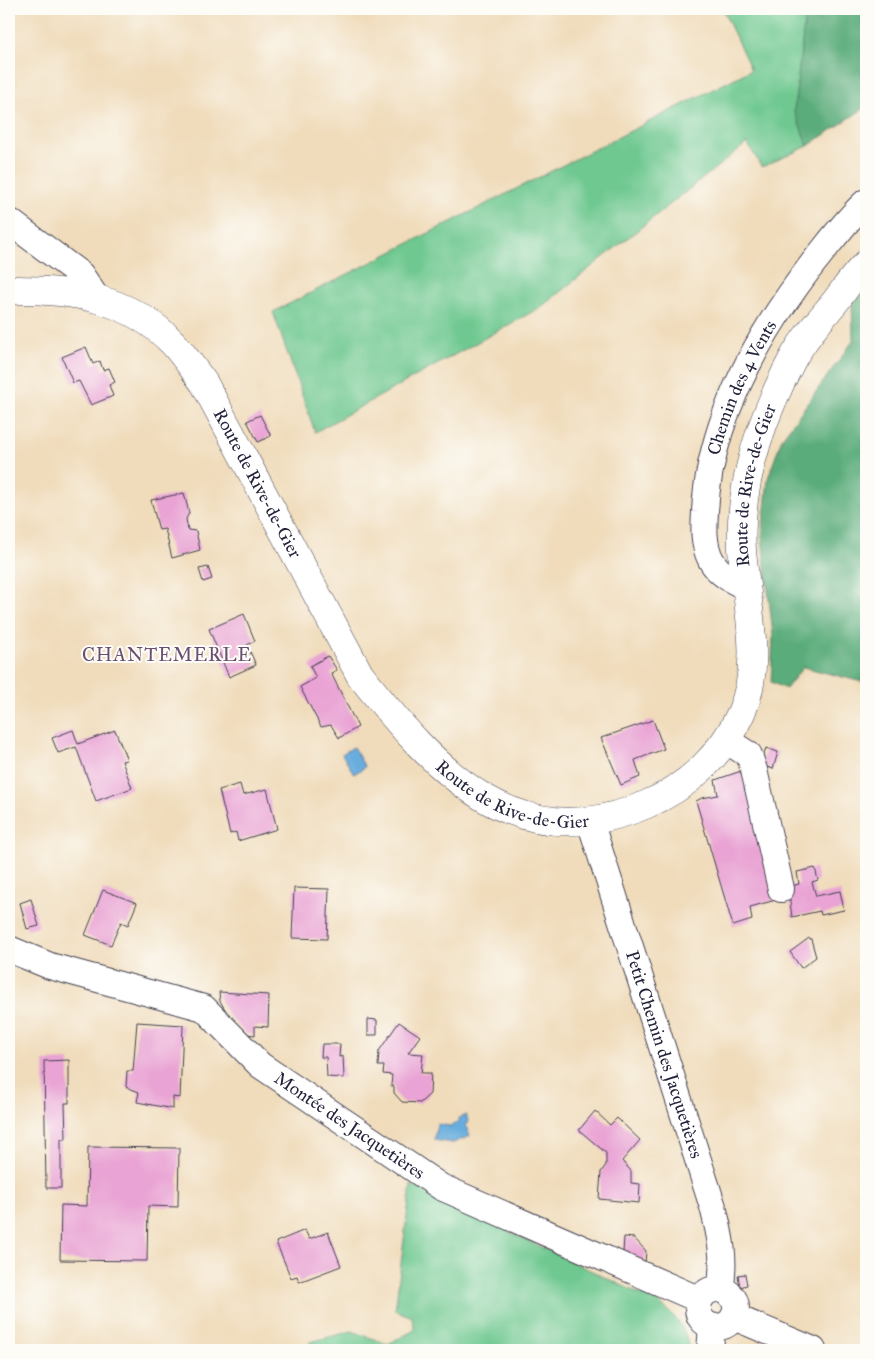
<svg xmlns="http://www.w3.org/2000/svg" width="875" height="1359" font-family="'IM FELL Great Primer',serif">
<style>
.green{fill:#6ec890;stroke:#487566}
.forest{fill:#5aac7a;stroke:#3e675a}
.water{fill:#68adde;stroke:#45688c}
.building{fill:#e9a3d4}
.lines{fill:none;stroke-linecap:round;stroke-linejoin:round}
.minor-casing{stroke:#413e4e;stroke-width:28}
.major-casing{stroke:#413e4e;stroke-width:29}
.minor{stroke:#fff;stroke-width:26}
.major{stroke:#fff;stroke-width:28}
.labels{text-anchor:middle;stroke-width:4;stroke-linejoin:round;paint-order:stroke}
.street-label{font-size:18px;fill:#22223b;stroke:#fdfcf7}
.neighbourhood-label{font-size:19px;letter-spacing:1px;fill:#684f71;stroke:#fdfcf7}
</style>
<rect width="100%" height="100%" fill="#fdfcf7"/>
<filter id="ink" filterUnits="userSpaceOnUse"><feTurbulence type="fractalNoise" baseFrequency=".02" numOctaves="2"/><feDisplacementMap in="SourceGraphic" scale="10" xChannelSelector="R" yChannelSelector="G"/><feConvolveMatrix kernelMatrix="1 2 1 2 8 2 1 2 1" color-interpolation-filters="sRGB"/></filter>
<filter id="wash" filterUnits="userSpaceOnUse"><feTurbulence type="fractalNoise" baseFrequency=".0096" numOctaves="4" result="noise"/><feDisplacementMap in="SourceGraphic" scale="20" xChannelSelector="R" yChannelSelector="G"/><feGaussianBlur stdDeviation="1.12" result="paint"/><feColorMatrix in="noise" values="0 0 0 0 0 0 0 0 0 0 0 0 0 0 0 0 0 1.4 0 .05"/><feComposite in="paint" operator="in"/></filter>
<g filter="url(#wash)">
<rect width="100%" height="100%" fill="#f0dcbb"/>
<g class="green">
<path d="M726,9h77l2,9 -11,92 14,36 -46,21 -15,-24 -206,164 -226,125 -42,-120 478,-242 -28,-60z"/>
<path d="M411,1185l248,118c18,15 26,23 30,47h-380l1,-8 42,-11 36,13 27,-14 -3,-13 -17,-7z"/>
</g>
<g class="forest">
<path d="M803,9h63v98l-58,39 -14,-35 11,-93z"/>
<path d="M866,291v392l-63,-16 -17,22 -15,-7 2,-47 -11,-97 6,-60 14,-40 71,-97 -1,-36z"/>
</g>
<g class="water">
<path d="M353,747l12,20 -11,7 -12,-20z"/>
<path d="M466,1115l3,8 -4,1 5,12 -17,7 -19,-3 3,-16 13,2 9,-4 -1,-4z"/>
</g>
<g id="blocks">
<g class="building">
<path d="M86,347l7,17 7,-3 3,9 6,-2 6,14 -6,3 4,11 -22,9 -12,-24 -6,2 -11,-26z"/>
<path d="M260,415l11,21 -13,6 -11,-21z"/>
<path d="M184,493l5,20 -3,6 2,11 8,1 4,19 -28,8 -7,-29 -6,1 -8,-30z"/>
<path d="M208,567l4,12 -9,3 -4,-13z"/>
<path d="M244,614l11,27 -8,4 9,20 -27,12 -20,-48z"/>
<path d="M328,656l9,14 -6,3 27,54 -19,11 -8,-13 -10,2 -21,-40 16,-9 -6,-12z"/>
<path d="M653,720l11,29 -29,11 5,17 -19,8 -20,-47z"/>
<path d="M73,730l5,14 37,-14 12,30 -5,1 10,27 -36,13 -20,-54 -18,6 -6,-15z"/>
<path d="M766,748l12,4 -5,17 -12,-4z"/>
<path d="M747,769l29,131 -26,7 2,13 -19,6 -37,-125 6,-3 16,-3 -3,-15z"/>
<path d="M240,784l3,11 24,-6 10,40 -39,12 -2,-9 -6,2 -11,-44z"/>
<path d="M815,868l3,12 -6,2 4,14 24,-5 4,19 -23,5 -1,-4 -28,6 -4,-30 11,-3 -2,-12z"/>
<path d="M294,888l35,1 -2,50 -35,-1z"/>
<path d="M103,890l34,13 -9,22 -7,-3 -10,23 -26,-10z"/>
<path d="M31,899l8,27 -12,3 -7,-26z"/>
<path d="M809,938l2,1 5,18 -15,11 -11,-16z"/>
<path d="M219,992l50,3 -1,32 -13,-1v9l-9,-1 -17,-18 -9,-15z"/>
<path d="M368,1019l9,1v15h-9z"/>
<path d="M137,1022l46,3 -3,73 -7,-1v12l-36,-7 2,-10 -13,-5 1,-16h6z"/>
<path d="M399,1022l21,14 -12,17 15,1 -2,19h10l-1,21 -10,9 -18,-1 -8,-9v-7h-3l1,-11 -9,-1 1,-8h-6l1,-15z"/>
<path d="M322,1044h18l-1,13 4,-1 1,22 -17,-1 -1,-20h-5z"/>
<path d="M69,1060v43h-4l1,36h-5v49h-15l-2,-127z"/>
<path d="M595,1111l15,14 7,-7 23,22 -18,21 9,10v12l9,1 -1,19 -40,-4 2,-27 5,-7v-12l-27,-23z"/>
<path d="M88,1147l91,1 -1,59 -30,-1 -1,55 -87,-1 1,-55 26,1z"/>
<path d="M305,1230l4,9 19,-7 13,34 -42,16 -2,-6 -6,2 -15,-36z"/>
<path d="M624,1237l10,1 12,13 -1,12 -22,-10z"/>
<path d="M745,1274l2,11 -7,2 -2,-12z"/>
</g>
</g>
</g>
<g filter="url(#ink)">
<use href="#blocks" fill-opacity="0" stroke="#413e4e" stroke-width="1"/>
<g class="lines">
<g class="minor-casing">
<g id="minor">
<path d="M9,221l72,54 16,24"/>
<path id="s1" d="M746,587c-15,-7 -27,-13 -35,-27 -8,-15 -7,-33 -6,-48 4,-92 54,-179 109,-250 17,-21 32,-42 52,-60"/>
<path d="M726,740l23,15 5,15 27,119"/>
<path id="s2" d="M590,821l123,386c7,27 13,54 7,82"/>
<path id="s3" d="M9,949l41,17 154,42 56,57 181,122 259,113"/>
<circle cx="717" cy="1308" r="19"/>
<path d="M734,1317l79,33"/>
<path d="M710,1350l2,-23"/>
</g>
</g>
<g class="major-casing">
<g id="major">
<path id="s4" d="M9,290c60,-1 120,7 164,53 11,12 21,27 31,40l156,292c75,95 154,185 285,130 42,-17 77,-50 96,-92 23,-51 5,-109 1,-163 -4,-66 19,-131 50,-190 11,-21 28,-40 43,-58 10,-13 19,-27 31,-38"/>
</g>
</g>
<use href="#minor" class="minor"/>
<use href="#major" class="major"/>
</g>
</g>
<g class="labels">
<g class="street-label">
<text dy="6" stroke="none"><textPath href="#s1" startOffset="225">Chemin des 4 Vents</textPath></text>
<text dy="6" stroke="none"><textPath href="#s4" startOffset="342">Route de Rive-de-Gier</textPath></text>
<text dy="6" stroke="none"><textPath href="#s4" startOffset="1270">Route de Rive-de-Gier</textPath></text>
<text dy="6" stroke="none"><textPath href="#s4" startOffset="761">Route de Rive-de-Gier</textPath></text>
<text dy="6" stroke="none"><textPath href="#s2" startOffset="245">Petit Chemin des Jacquetières</textPath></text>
<text dy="6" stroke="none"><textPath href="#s3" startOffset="392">Montée des Jacquetières</textPath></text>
</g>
<g class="neighbourhood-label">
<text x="167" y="661">CHANTEMERLE</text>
</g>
</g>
<rect width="875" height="1359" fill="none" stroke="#fdfcf7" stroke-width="30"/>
</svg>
